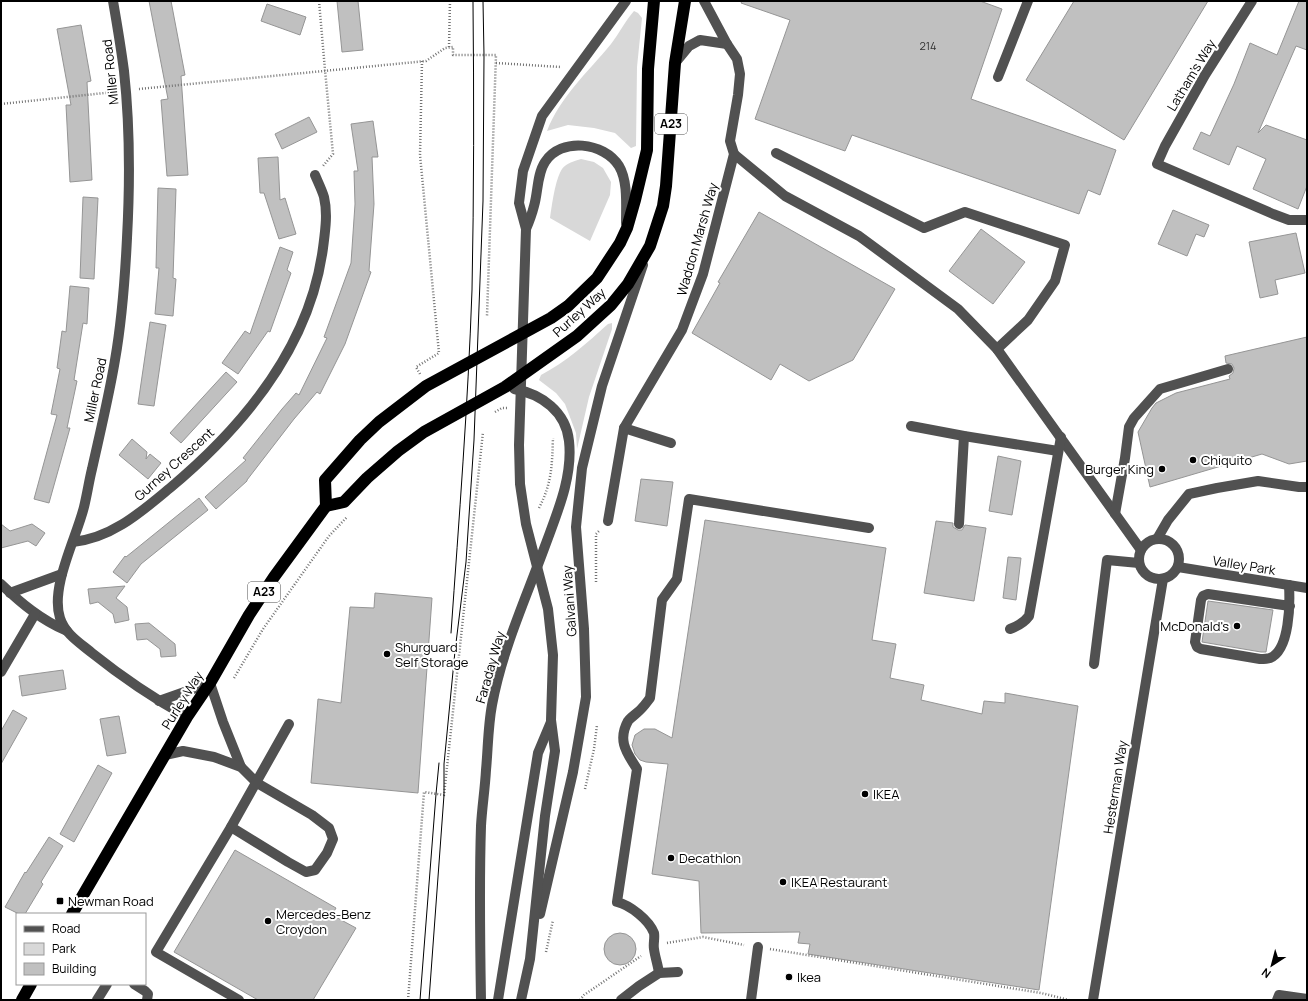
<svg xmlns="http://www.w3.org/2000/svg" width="1308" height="1001" font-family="Manrope,sans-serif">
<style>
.green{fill:#d8d8d8}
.building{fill:#c0c0c0;stroke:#959595}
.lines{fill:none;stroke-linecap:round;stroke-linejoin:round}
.path{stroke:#737373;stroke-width:2.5;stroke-dasharray:1 2;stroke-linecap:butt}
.minor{stroke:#515151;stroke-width:10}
.highway{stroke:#000;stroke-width:12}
.tram{stroke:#000;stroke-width:1}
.poi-dot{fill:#000;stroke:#fff;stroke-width:1.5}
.labels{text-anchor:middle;stroke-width:4;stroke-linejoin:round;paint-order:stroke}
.number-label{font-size:11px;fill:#303030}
.shield{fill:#fff;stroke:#4c4c4c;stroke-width:1}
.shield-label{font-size:12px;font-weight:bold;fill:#000}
.street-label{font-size:13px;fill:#000;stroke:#fff}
.poi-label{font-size:13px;fill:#000;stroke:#fff;text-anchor:start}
</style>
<rect width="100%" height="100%" fill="#fff"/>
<g class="green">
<path d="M634,11l4,2 4,5 -5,49 -1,79 -5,2 -16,-15 -21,-5 -26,-3 -21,6c13,-34 41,-59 64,-87 8,-10 14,-23 23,-33z"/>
<path d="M581,159l13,3 9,6 8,14 -1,13 -20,46 -40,-23c2,-13 5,-38 12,-49 4,-6 13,-8 19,-10z"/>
<path d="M612,323v6l-23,68 -12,52 -1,-16 -11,-29 -9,-11 -17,-13 2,-5c25,-13 46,-32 67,-51z"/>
</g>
<g class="building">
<path d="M149,1h22l14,74 -4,1 7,99 -21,1 -6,-76 7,-1z"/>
<path d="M337,1h21l5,49 -21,2z"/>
<path d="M742,1h238l22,8 -31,90 145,51 -16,45 -12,-5 -9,24 -227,-79 -7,16 -90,-32 35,-99 -49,-17z"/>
<path d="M1074,1h134l-84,139 -98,-60z"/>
<path d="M1299,1h8v49l-11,-4 -38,87 8,-8 41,15v46l-9,23 -45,-20 13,-30 -29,-13 -8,19 -36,-16 8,-17 9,4 24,-52 16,-41 27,12z"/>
<path d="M267,4l39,13 -6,18 -39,-14z"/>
<path d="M81,25l10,56 -4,1 5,98 -22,2 -4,-77h5l-14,-76z"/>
<path d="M309,117l8,15 -35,17 -7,-15z"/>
<path d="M373,121l5,36h-6l2,47 -5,67 2,1 -26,72 -25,50 -3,-2 -23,27 -47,61v1l-31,28 -11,-12 41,-37 -3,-2 39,-49 14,-16 3,2 28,-57 -3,-1 27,-74 4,-59 -1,-33h4l-7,-47z"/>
<path d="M278,157l2,43 5,-2 11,36 -17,5 -15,-46h-4l-2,-35z"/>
<path d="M158,188l18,1 -3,89 3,1 -3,37 -18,-2 4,-46h-3z"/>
<path d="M83,197l15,1 -4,81 -14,-1z"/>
<path d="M1173,210l36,15 -5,12 -8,-3 -9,22 -29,-12z"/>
<path d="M759,212l136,77 -42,71 -44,21 -29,-17 -9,16 -79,-47 28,-50 -2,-1z"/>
<path d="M981,229l44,33 -32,42 -44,-33z"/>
<path d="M1296,233l9,40 -30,7 3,14 -18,4 -11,-56z"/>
<path d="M280,247l13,5 -6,18 4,3 -21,59 -2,-1 -30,43 -16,-11 23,-32 5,3z"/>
<path d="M70,286l19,2 -2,36 -4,-1 -9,57 3,1 -10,47h3l-21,75 -15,-4 23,-84 -6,-1 9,-45 -3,-1 5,-37 4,1z"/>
<path d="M150,322l16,3 -12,81 -16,-2z"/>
<path d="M1307,337v124l-18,3 -27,-10 -112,33 -12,-55 14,-24 4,-5 20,-10 54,-14 -1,-3 4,-3 1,-5 -2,-4 -6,-1 -1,-7z"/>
<path d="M226,372l11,10 -56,61 -11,-10z"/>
<path d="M132,439l15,13 -1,7 4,-5 11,9 -13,16 -29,-24z"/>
<path d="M998,456l23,5 -9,54 -23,-4z"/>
<path d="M641,479l32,3 -6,44 -32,-5z"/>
<path d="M199,498l9,12 -67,54 -14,19 -14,-11 12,-16 1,1z"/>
<path d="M705,520l181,28 -14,92 24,4 -6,34 34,7 -3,15 61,14 2,-13 21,2v-10l73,13 -39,284 -231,-36 2,-10 -12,-1 2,-11 -99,1 -2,-52 -47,-7 16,-110 -22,-2 -6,-2 -5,-6 -3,-9 3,-10 9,-6h11l17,9z"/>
<path d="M936,521l17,2v4l5,3h4l3,-5 21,3 -12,73 -50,-8z"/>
<path d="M1,524l9,7 22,-7 13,9 -9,13 -8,-5 -27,7z"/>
<path d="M1008,557l13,1 -5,42 -13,-2z"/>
<path d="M125,586l-9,12 11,9 2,13 -14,3 -2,-9 -15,-12 -8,2 -2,-15z"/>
<path d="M375,593l57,5 -14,195 -107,-10 7,-84 23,4 9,-96 24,1z"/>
<path d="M1208,601l65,9 -7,42h-5l-59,-10z"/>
<path d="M149,623l26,21 1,12 -15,1 -1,-8 -13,-10 -10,1 -2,-16z"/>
<path d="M63,670l3,19 -44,7 -3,-20z"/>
<path d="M13,710l14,8 -26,46v-33z"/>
<path d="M119,716l7,37 -19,3 -7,-37z"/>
<path d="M98,765l14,8 -38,69 -14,-8z"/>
<path d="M49,837l14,9 -22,36 2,2 -18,30h-6l-14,-7 20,-35 1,1z"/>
<path d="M235,850l101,58 -4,7 24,13 -43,72h-55l-84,-48z"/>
<circle cx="620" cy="949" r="16"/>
</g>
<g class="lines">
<g class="path">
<path d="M319,1l6,69 8,84 -10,12"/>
<path d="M449,47l1,-46"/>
<path d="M496,63l65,4"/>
<path d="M139,89l287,-28 19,-13 8,-1v8h43l-9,261"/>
<path d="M1,104l113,-12"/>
<path d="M420,374l-4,-7 23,-14 -19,-198 2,-94"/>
<path d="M495,412l7,-4h5"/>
<path d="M539,508c13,-25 13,-43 14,-70"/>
<path d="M596,582v-48l3,-3"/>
<path d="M234,678l29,-49 66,-93 18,-19"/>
<path d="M585,789l9,-40 3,-24"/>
<path d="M667,943l36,-6 41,8"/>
<path d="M770,949l271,44 28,7"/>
<path d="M546,952l7,-32"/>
<path d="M408,1000l16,-208 20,3 39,-363"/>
<path d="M580,1000l4,-5 57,-39"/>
</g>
<g class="minor">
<path d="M113,1c4,23 8,47 11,70 6,55 6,112 3,167 -2,41 -5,82 -12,122 -6,36 -15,73 -23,109 -3,12 -5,26 -8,38 -8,32 -34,80 -24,111 5,16 20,25 32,35 30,24 61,45 95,64"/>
<path d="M1252,1l-47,74 -40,71 -8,18 116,50 16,6h18"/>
<path d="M675,63l14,-17 11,-6 27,4"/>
<path d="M998,77l30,-76"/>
<path d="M776,153l148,75 41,-16 100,33 -10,36 -27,39 -31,29"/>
<path d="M734,154l51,42 74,40 99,73 39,40 144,201"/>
<path d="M526,229c3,-7 6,-15 8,-23 4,-13 3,-32 11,-44 16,-25 59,-20 74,4 9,15 7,39 7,57"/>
<path d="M911,426l53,10 94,15"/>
<path d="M624,428l47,15"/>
<path d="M1115,514l10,-56 4,-31 5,-9 26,-29 68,-20"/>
<path d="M608,521l16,-93 58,-98 21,-56 31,-120 -4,-13 8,-46 2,-21 -3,-15 -10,-15 -23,-43"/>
<path d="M959,524l5,-88"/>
<circle cx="1159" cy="559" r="20"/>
<path d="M1157,539l11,-19 21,-26 28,-6 41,-7 41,6h8"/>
<path d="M73,542c39,-4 68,-30 97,-54 73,-61 140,-141 153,-240 2,-16 5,-34 1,-51 -2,-7 -6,-15 -9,-22"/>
<path d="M1178,567l129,21"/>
<path d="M1,584c20,19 40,36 66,47"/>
<path d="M1289,585c1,18 1,65 -19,73 -3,1 -7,1 -10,1l-59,-10 -4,-2 -2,-5 6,-42 2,-4 5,-2 82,12"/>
<path d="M10,593l52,-19"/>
<path d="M1010,629c8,-3 14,-6 19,-13l32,-179"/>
<path d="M1094,664l13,-104 32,3"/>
<path d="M1,672l34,-58"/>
<path d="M159,701l51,-18 13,39 18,45"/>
<path d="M165,755l18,-4 31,6 27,10 16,16 55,32 17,13 4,11 -6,14 -12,17 -9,2 -18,-10 -57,-35"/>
<path d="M540,914l33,-142 13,-75 -2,-68 -8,-102 6,-59 20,-82 41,-121"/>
<path d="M659,973c-1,-8 -4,-16 -5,-24 -1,-5 1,-11 0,-16 -5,-13 -24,-28 -37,-31l20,-133c-10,-16 -20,-28 -9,-48 4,-5 10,-8 14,-13 3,-3 5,-6 8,-10l12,-98 15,-21 12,-80 180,29"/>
<path d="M134,984l11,7 3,3 -1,6"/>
<path d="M97,1000l10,-16"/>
<path d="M239,1000l-83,-48 75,-125 58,-103"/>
<path d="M481,1000c-1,-58 -2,-116 0,-174 1,-19 4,-37 5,-56 2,-21 2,-44 6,-65 10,-55 34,-107 53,-159 12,-33 28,-69 24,-105 -3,-29 -27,-47 -55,-52"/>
<path d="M498,1000l40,-247 13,-31"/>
<path d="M521,1000l9,-41 15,-143 10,-65 -4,-31 2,-65 -5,-46 -22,-85 -6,-40 -1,-39 7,-216 -7,-26 4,-32 19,-55 84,-115"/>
<path d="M621,1000l18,-14 20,-13 19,-1"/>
<path d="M751,1000l7,-53"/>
<path d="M1093,1000l70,-421"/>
<path d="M1277,1000l2,-5 28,4"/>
</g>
<g class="highway">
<path d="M326,506l18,-4 23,-24 31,-27 26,-19 81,-45 72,-51 34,-31 17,-21 22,-38 13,-40 3,-20 9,-123 10,-62"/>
<path d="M72,914l115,-197 23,-34 39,-68 25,-38 52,-71 -1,-26 35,-40 19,-18 47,-36 125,-68 17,-12 29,-28 23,-35 7,-15 8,-28 12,-50 1,-81 6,-68"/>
<path d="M22,1000l9,-16"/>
</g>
<g class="tram">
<path d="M451,633c8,-114 17,-228 21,-343 2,-96 2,-193 1,-289"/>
<path d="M420,1000l16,-206 3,-31"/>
<path d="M429,1000l15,-205v-31l11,-113 11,-89 8,-122 9,-239 1,-146 -1,-54"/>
</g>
</g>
<g class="poi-dot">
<circle cx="1193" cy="460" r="4"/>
<circle cx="1162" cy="469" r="4"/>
<circle cx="1237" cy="626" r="4"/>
<circle cx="387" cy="654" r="4"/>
<circle cx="865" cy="794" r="4"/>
<circle cx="671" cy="858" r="4"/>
<circle cx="783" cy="882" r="4"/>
<rect x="56" y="897" width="8" height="8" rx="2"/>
<circle cx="268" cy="921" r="4"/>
<circle cx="789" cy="977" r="4"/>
</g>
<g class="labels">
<g class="number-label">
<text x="928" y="50">214</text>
</g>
<g class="shield">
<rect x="655" y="114" width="32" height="20" rx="3"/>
<rect x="248" y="582" width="32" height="20" rx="3"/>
</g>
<g class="shield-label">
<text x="671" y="128">A23</text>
<text x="264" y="596">A23</text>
</g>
<g class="street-label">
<text transform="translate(110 72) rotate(-96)" y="5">Miller Road</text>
<text transform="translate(1191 75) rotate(-59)" y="5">Latham's Way</text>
<text transform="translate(697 239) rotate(-74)" y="5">Waddon Marsh Way</text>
<text transform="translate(579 312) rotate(-42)" y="5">Purley Way</text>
<text transform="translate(95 390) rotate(-78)" y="5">Miller Road</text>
<text transform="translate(174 464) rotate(-42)" y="5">Gurney Crescent</text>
<text transform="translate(1244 565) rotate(9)" y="5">Valley Park</text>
<text transform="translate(569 601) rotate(-94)" y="5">Galvani Way</text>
<text transform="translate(490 667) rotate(-74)" y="5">Faraday Way</text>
<text transform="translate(182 700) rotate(-58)" y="5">Purley Way</text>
<text transform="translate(1115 787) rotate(-81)" y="5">Hesterman Way</text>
</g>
<g class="poi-label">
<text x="1201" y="465">Chiquito</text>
<text x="1154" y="474" text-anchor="end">Burger King</text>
<text x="1229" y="631" text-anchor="end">McDonald's</text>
<text x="395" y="652">Shurguard<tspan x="395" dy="15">Self Storage</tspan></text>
<text x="873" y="799">IKEA</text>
<text x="679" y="863">Decathlon</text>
<text x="791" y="887">IKEA Restaurant</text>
<text x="68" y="906">Newman Road</text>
<text x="276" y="919">Mercedes-Benz<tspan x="276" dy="15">Croydon</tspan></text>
<text x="797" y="982">Ikea</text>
</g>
</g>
<rect width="1308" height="1001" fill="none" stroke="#000000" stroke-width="4"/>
<rect x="16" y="913" width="130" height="72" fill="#ffffff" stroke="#999999"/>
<rect x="24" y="926" width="20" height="6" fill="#515151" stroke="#999999"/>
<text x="52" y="933" font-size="12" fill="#000000">Road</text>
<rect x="24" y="943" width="20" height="12" fill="#d8d8d8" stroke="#999999"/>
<text x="52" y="953" font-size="12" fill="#000000">Park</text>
<rect x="24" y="963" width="20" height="12" fill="#c0c0c0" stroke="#999999"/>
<text x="52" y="973" font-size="12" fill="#000000">Building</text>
<g transform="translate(1272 965) rotate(216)" stroke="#ffffff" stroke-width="3" paint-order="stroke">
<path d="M0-3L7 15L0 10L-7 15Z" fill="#000000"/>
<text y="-6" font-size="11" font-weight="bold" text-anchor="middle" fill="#000000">N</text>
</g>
</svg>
